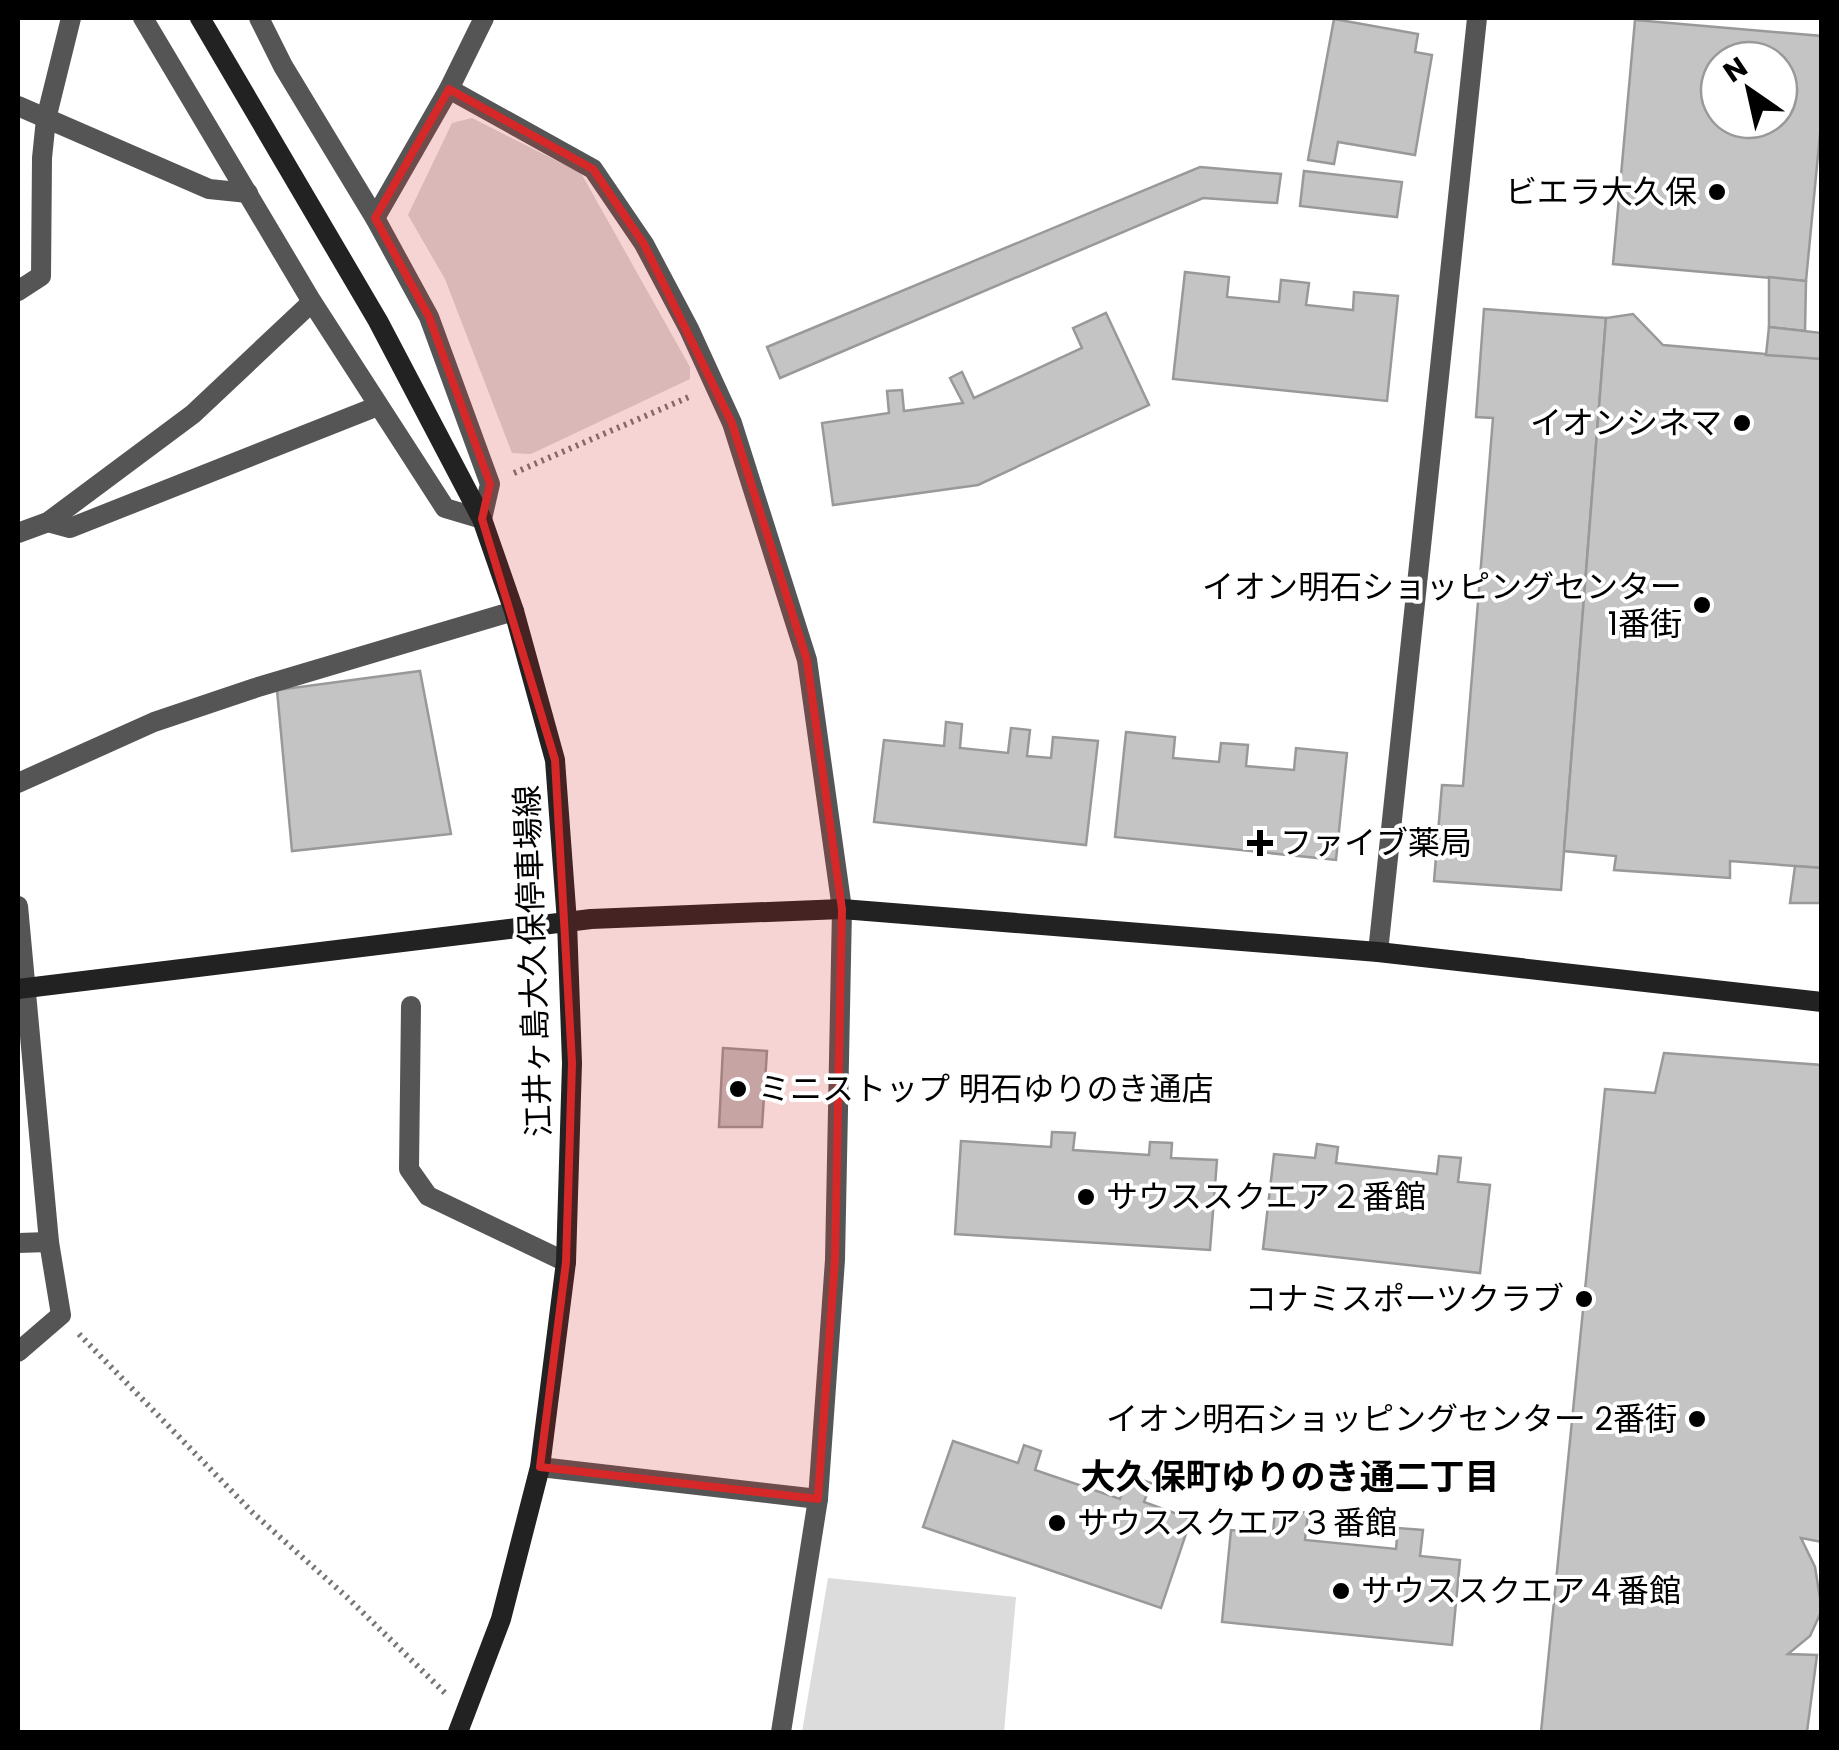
<svg xmlns="http://www.w3.org/2000/svg" width="1839" height="1750" font-family="Poppins,'Noto Sans JP',sans-serif">
<style>
.green{fill:#dcdcdc}
.building{fill:#c4c4c4;stroke:#999;stroke-width:2.5;fill-rule:evenodd}
.lines{fill:none;stroke-linecap:round;stroke-linejoin:round}
.path{stroke:#777;stroke-width:6;stroke-dasharray:2.5 5;stroke-linecap:butt}
.street{stroke:#555;stroke-width:20}
.secondary{stroke:#222;stroke-width:20}
.marked{fill:#d62828;fill-opacity:0.2;stroke:#d62828;stroke-width:8;stroke-linejoin:round}
.poi-dot{fill:#000;stroke:#fff;stroke-width:4}
.labels{text-anchor:middle;stroke-width:8;stroke-linejoin:round;paint-order:stroke}
.poi-label{font-size:32px;fill:#000;stroke:#fff;text-anchor:end}
.street-label{font-size:32px;fill:#000;stroke:#fff}
.neighbourhood-label{font-size:35px;font-weight:bold;fill:#000;stroke:#fff}
</style>
<rect width="100%" height="100%" fill="#fff"/>
<g class="green">
<path d="M472,118l109,55 109,194v12l-159,75 -19,-1 -67,-174 -37,-64 44,-92z"/>
<path d="M828,1578l188,19 -12,135h-202z"/>
</g>
<g class="building">
<path d="M1334,19l84,15 -3,18 17,3 -17,100 -77,-13 -4,22 -26,-4z"/>
<path d="M1635,20l187,16v77l-16,168 -193,-17zM1719,60h60v60h-60z"/>
<path d="M1200,167l81,7 -4,29 -74,-5 -423,180 -13,-31z"/>
<path d="M1304,171l98,11 -5,35 -97,-11z"/>
<path d="M1185,272l44,5 -2,20 52,5 2,-22 28,3 -3,22 47,5 1,-18 44,4 -11,105 -214,-22z"/>
<path d="M1769,277l37,4 -1,50 -36,-4z"/>
<path d="M1484,309l122,9 -45,572 -127,-9 8,-96 21,1 30,-368 -17,-1z"/>
<path d="M1106,313l43,92 -171,80 -145,20 -11,-82 67,-10 -2,-22 15,-1 2,21 59,-8 -13,-25 12,-6 12,26 108,-50 -9,-20z"/>
<path d="M1633,314l30,31 159,14v509l-92,-7v17l-116,-8 2,-14 -52,-5 42,-533z"/>
<path d="M1769,327l53,6v26l-56,-4z"/>
<path d="M420,671l31,163 -159,17 -15,-161z"/>
<path d="M946,722l16,2 -2,24 48,5 3,-25 19,2 -3,26 24,2 2,-21 45,4 -12,104 -212,-23 10,-82 60,6z"/>
<path d="M1126,732l49,5 -2,21 46,4 2,-19 27,2 -2,21 48,4 2,-22 51,5 -11,107 -221,-23z"/>
<path d="M1795,866l27,2v35h-32z"/>
<path d="M723,1048l44,3 -5,76h-43z"/>
<path d="M1664,1053l158,12v477l-21,-4 14,29 7,43 -12,26 -22,18 29,1 -10,77h-266l64,-643 50,4z"/>
<path d="M1052,1132l23,1 -2,17 76,5 1,-13 22,1 -1,15 46,2 -7,90 -255,-16 6,-93 90,6z"/>
<path d="M1317,1144l21,3 -2,16 101,11 2,-18 22,2 -3,24 32,3 -10,88 -217,-24 11,-95 41,4z"/>
<path d="M953,1441l65,22 6,-18 17,6 -6,19 85,29 8,-24 23,8 -7,19 47,17 -30,89 -238,-81z"/>
<path d="M1275,1510l33,3 -3,27 91,9 2,-21 25,2 -3,26 40,4 -8,85 -230,-23 9,-92 42,4z"/>
</g>
<g class="lines">
<g class="path">
<path d="M514,473l177,-77"/>
<path d="M79,1334l174,179 96,86 96,94"/>
</g>
<g class="street">
<path d="M143,18l169,284 133,206 37,11 8,-35 -61,-167 -54,-99 -92,-152 -24,-48"/>
<path d="M449,89l144,80 51,75 45,85 43,94 75,237 35,249 -7,351 -17,239 -37,233"/>
<path d="M18,106l191,83 39,4"/>
<path d="M375,218l74,-129 35,-71"/>
<path d="M18,291l23,-15 1,-118 4,-39 25,-101"/>
<path d="M48,522l22,6 308,-122"/>
<path d="M18,533l30,-11 145,-108 119,-112"/>
<path d="M18,783l136,-61 101,-34 259,-77"/>
<path d="M18,906l31,336 12,73 -43,37"/>
<path d="M1378,952l99,-934"/>
<path d="M411,1006l-2,163 19,27 138,66"/>
<path d="M18,1243l31,-1"/>
<path d="M540,1467l278,32"/>
</g>
<g class="secondary">
<path d="M200,18l178,303 104,198 32,92 41,149 12,162 5,141 -6,199 -26,205 -39,152 -43,113"/>
<path d="M18,989l573,-70 251,-10 536,43 444,50"/>
</g>
</g>
<path class="marked" d="M449,89l144,80 51,75 88,179 75,237 35,249 -7,351 -17,239 -278,-32 26,-205 6,-199 -17,-303 -73,-241 8,-35 -61,-167 -54,-99z"/>
<g class="poi-dot">
<circle cx="1717" cy="192" r="10"/>
<circle cx="1742" cy="423" r="10"/>
<circle cx="1702" cy="605" r="10"/>
<path d="M1255 828h10v10h10v10h-10v10h-10v-10h-10v-10h10z"/>
<circle cx="738" cy="1089" r="10"/>
<circle cx="1086" cy="1197" r="10"/>
<circle cx="1584" cy="1299" r="10"/>
<circle cx="1697" cy="1419" r="10"/>
<circle cx="1057" cy="1523" r="10"/>
<circle cx="1341" cy="1591" r="10"/>
</g>
<g class="labels">
<g class="poi-label">
<text x="1697" y="203">ビエラ大久保</text>
<text x="1722" y="434">イオンシネマ</text>
<text x="1682" y="598">イオン明石ショッピングセンター<tspan x="1682" dy="37">1番街</tspan></text>
<text x="1280" y="854" text-anchor="start">ファイブ薬局</text>
<text x="758" y="1100" text-anchor="start">ミニストップ 明石ゆりのき通店</text>
<text x="1106" y="1208" text-anchor="start">サウススクエア２番館</text>
<text x="1564" y="1310">コナミスポーツクラブ</text>
<text x="1677" y="1430">イオン明石ショッピングセンター 2番街</text>
<text x="1077" y="1534" text-anchor="start">サウススクエア３番館</text>
<text x="1361" y="1602" text-anchor="start">サウススクエア４番館</text>
</g>
<g class="street-label">
<text transform="translate(533 961) rotate(-92)" y="11">江井ヶ島大久保停車場線</text>
</g>
<g class="neighbourhood-label">
<text x="1290" y="1489">大久保町ゆりのき通二丁目</text>
</g>
</g>
<rect width="1839" height="1750" fill="none" stroke="#000000" stroke-width="40"/>
<g transform="translate(1749 90) rotate(326)"><circle r="48" fill="#ffffff" stroke="#999999" stroke-width="2.5"/>
<path d="M0-8L18 38L0 25L-18 38Z" fill="#000000"/>
<text y="-15" font-size="28" font-weight="bold" text-anchor="middle" fill="#000000">N</text>
</g>
</svg>
